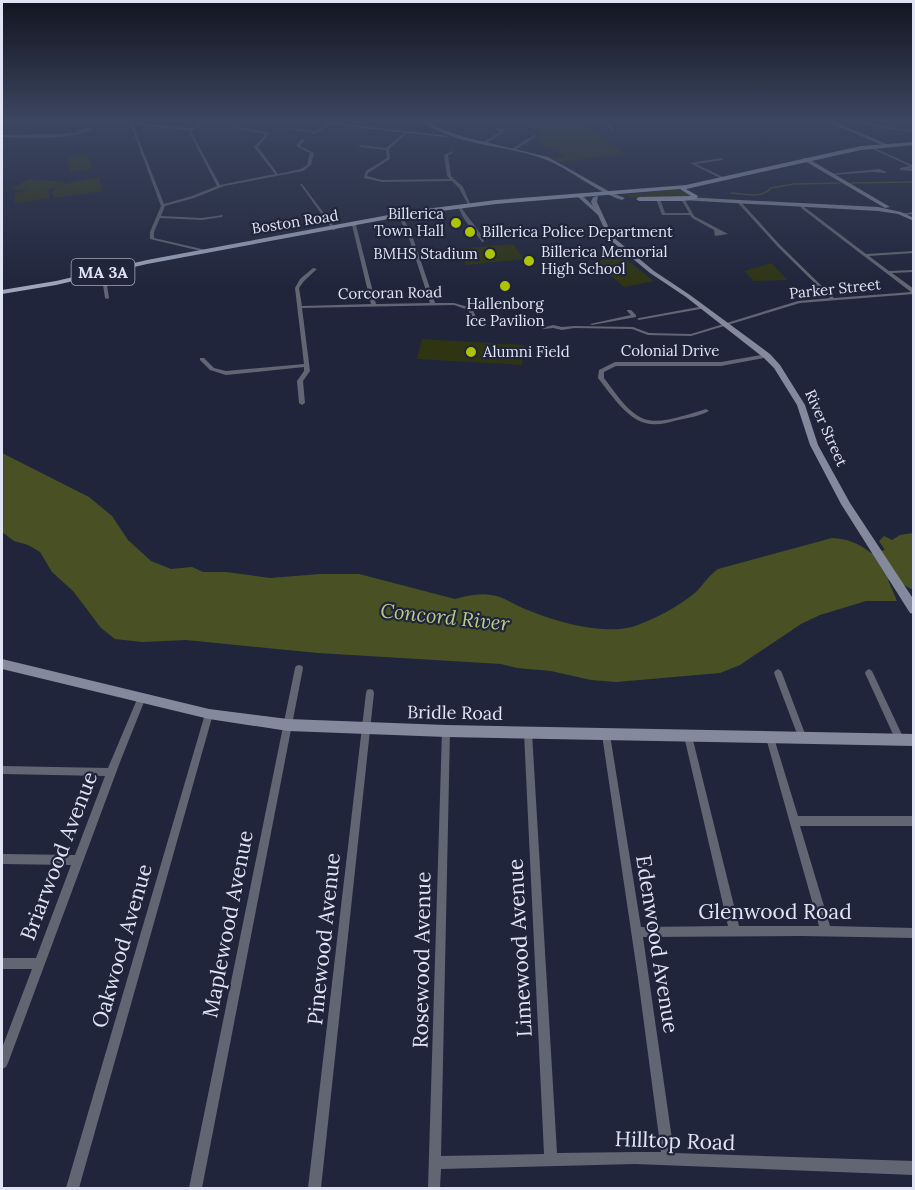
<svg xmlns="http://www.w3.org/2000/svg" width="915" height="1190" font-family="Lora,serif">
<style>
.green{fill:#2f3513}
.water{fill:#495124}
.lines{fill:none;stroke-linecap:round;stroke-linejoin:round}
.stream{stroke:#495124;stroke-width:1.5}
.street{fill:#626672;fill-rule:evenodd}
.secondary{fill:#84899c;fill-rule:evenodd}
.primary{fill:#9ea5bd;fill-rule:evenodd}
.poi-dot{fill:#afc504;stroke:#20253b;stroke-width:2}
.labels{text-anchor:middle;stroke-width:4.5;stroke-linejoin:round;paint-order:stroke}
.far-poi-label{font-size:15px;fill:#dfe3f3;stroke:#20253b;text-anchor:start}
.far-street-label{font-size:15px;fill:#dfe3f3;stroke:#20253b}
.shield{fill:#20253b;stroke:#a6aabc;stroke-width:1.5}
.shield-label{font-size:16px;font-weight:bold;fill:#dfe3f3}
.street-label{font-size:18px;fill:#dfe3f3;stroke:#20253b}
.water-label{font-size:20px;font-style:italic;fill:#bcca81;stroke:#20253b}
.near-street-label{font-size:21px;fill:#dfe3f3;stroke:#20253b}
</style>
<rect width="100%" height="100%" fill="#20253b"/>
<g class="green">
<path d="M507,120h70l48,34 -66,8 -8,-3 15,-3 -28,-13 5,-3 -9,-2 6,-4 -2,-4z"/>
<path d="M88,155l4,14 -22,3 -3,-14z"/>
<path d="M99,177l4,14 -49,7 -2,-6 6,-6 -12,5 3,2 1,5 -33,5h-2v-10l14,-2 -17,-2 16,-10 36,3 -1,2z"/>
<path d="M679,189l14,6 29,5 -95,-3 -4,-2z"/>
<path d="M513,244l11,15 -58,6 -9,-16z"/>
<path d="M619,256l4,1 31,24 -30,6 -29,-25z"/>
<path d="M772,263l15,17 -33,1 -10,-10z"/>
<path d="M422,339l102,6 -2,20 -105,-6z"/>
</g>
<path class="water" d="M2,453l87,44 23,19 16,24 23,21 20,8 21,-2 11,5h23l44,6 50,-4h39l96,25c11,-3 24,-6 36,-4 11,1 24,10 34,14 29,12 75,26 107,18 22,-7 47,-21 64,-35 8,-8 12,-16 22,-23l114,-31c16,1 26,5 39,15l14,-3 -6,-9 5,-5 8,4 8,-5 13,-2v57l-11,-6 -2,-5 -12,1 9,21h-31l-46,14 -19,9 -61,41 -20,8 -104,9 -25,-2 -40,-9 -34,-3 -16,-4 -183,-11 -132,-13 -44,2 -27,-3 -14,-11 -28,-37 -21,-19 -12,-20 -12,-7 -14,-4 -12,-9z"/>
<g class="lines">
<g class="stream">
<path d="M851,183l63,-1"/>
<path d="M731,193c13,1 31,6 40,-5l23,-4 46,-1"/>
</g>
<g class="street">
<path d="M90,120h2v1l-2,1z"/>
<path d="M129,120h3l1,3 59,5 18,-8h4l-21,10 -2,2 29,53 55,-11 -21,-27 12,-13 -32,-6v-2l35,7 -11,14 20,27 23,-5 6,-4 3,-12 -14,-7 6,-7 3,1 -5,6 14,7 -3,12 -8,6 -79,15 -30,12 -29,8 -4,10 41,2 21,-3 -1,2 -20,3 -42,-2 -6,14v6l52,12 1,1 -2,1 -55,-13v-7l11,-26zM133,125l57,5 -1,2 28,54 -25,10 -28,8z"/>
<path d="M603,120h3l8,11h-2z"/>
<path d="M855,121l59,10v2l-60,-10z"/>
<path d="M329,124l2,1 -17,9 -1,-1 -23,-4 1,-1 25,3z"/>
<path d="M84,127l10,2c-25,11 -64,9 -92,8v-2l59,-1 15,-1z"/>
<path d="M496,128l11,2 -22,14h-2v-2l17,-10z"/>
<path d="M405,132l2,1 -18,16 1,10 -22,14 -1,3 15,4 68,-1 -3,-3 -3,-21 9,-4v2l-5,2 3,21 12,11 8,19h-2l-10,-18 -7,-7 -70,1 -18,-4 2,-7 21,-13 -1,-8 -26,-3 -1,-2 27,3z"/>
<path d="M534,135l3,1 -22,14 -3,-1z"/>
<path d="M868,145l46,21v2l-5,1h5v2l-14,-1v-2l10,-2 -42,-19z"/>
<path d="M723,158l-1,2 -26,4 29,14 -1,2 -34,-17z"/>
<path d="M879,169l8,3 -2,1 -12,-1 -42,3 -2,-1z"/>
<path d="M300,184h2l33,44v2h-2z"/>
<path d="M658,198l2,1 5,14h24l-8,-14 3,-1 10,18 34,18 -13,2 -1,-6 -22,-12 -2,-3h-28l-6,-16z"/>
<path d="M738,201h2l41,45 53,52 77,-6 -110,-84v-2h2l63,48 48,-3v2l-45,3 20,15 25,-1v2l-22,1 22,16v5l-114,9 -109,33 -43,-1 -16,-6 -58,-1 -12,2 -9,-2 -9,1 -2,-1 11,-3 9,2 12,-1 59,1 16,6 42,1 107,-33 32,-3 -51,-50 -41,-45z"/>
<path d="M458,205h2c7,13 20,24 24,37h-2c-8,-12 -21,-23 -24,-37z"/>
<path d="M914,212v2l-12,1 -2,-1z"/>
<path d="M400,214l2,1 11,23 22,65h19l18,5 4,9v1h-4l-4,-8 -14,-5 -152,3 8,63 -7,10 2,22 -3,2 -3,-2 -2,-22 7,-10v-4l-78,8 -16,-5 -10,-10v-2h4l10,10 12,3 78,-7 -9,-76 5,-9 13,-11 4,1 -13,12 -5,7 3,18 69,-2 -19,-79 2,-1 2,1 20,79 54,-1 -21,-65 -11,-23z"/>
<path d="M101,271l4,1 4,26 -2,1 -2,-1z"/>
<path d="M704,306l2,1v1l-67,12 -2,-1 2,-1z"/>
<path d="M627,310h4l5,5v2l-44,8 -2,-1 41,-9 -4,-4z"/>
<path d="M767,354l3,2 -1,1 -48,9h-105l-12,6v6c11,14 23,34 40,41 17,6 45,-5 62,-10l3,2c-9,5 -21,7 -31,9 -11,3 -22,6 -33,3 -19,-5 -35,-30 -47,-45l1,-8 16,-8h106z"/>
<path d="M299,665l3,1 1,2 -101,520h-13l106,-520 1,-2z"/>
<path d="M778,669l3,2 1,2 25,66 -1,3 -3,1 -3,-1 -1,-3 -25,-66 1,-2z"/>
<path d="M869,669l3,2 31,66 1,3 -1,3 -3,1 -3,-1 -32,-70 1,-2z"/>
<path d="M370,689l3,1 1,3 -53,495h-13l58,-495 1,-3z"/>
<path d="M142,693l3,1 1,3 -26,65 -112,301 -2,4 -4,2v-21l30,-79h-30v-11h34l35,-93 -69,-1v-10l73,1 30,-79 -103,-2v-8l106,2 30,-71 1,-3z"/>
<path d="M209,710l3,1 1,3 -134,474h-13l139,-474 1,-3z"/>
<path d="M446,727l3,1 1,3 -9,425 103,-2 -20,-421 1,-3 3,-1 3,1 1,3 25,420 78,-1h26l-23,-174 -36,-243 1,-3 3,-1 3,1 1,3 31,192 87,-1 -44,-190 1,-3 3,-1 3,1 1,3 47,190h80l-53,-188 1,-3 3,-1 3,1 1,3 24,78h116v10h-114l30,100 84,2v10l-112,-2 -159,1 31,216 240,8v14l-279,-11 -194,5 -1,19h-12l14,-457 1,-3z"/>
</g>
<g class="secondary">
<path d="M293,120h15l140,16 -2,1z"/>
<path d="M421,120h5l10,7 28,10 84,20 64,36 13,5 -3,2c-28,-9 -51,-31 -78,-41 -39,-15 -88,-12 -123,-39z"/>
<path d="M823,120h6l60,25 -4,1z"/>
<path d="M803,158h4l83,49 -5,1 -82,-48z"/>
<path d="M578,195h4l11,11 -2,-4 2,-5 5,-1 -1,6 16,35 41,34 36,24 80,59 10,11 25,40 13,40 32,58 64,97v14l-4,-1 -69,-109 -31,-59 -13,-40 -23,-37 -10,-10 -78,-61 -36,-24 -41,-34 -11,-24 -20,-18z"/>
<path d="M683,197l195,10 23,5 13,6v3l-16,-7 -20,-3 -197,-11z"/>
<path d="M2,659l207,50 79,10 158,6 468,9v12l-468,-9 -158,-6 -79,-12 -207,-50z"/>
</g>
<path class="primary" d="M914,142v3l-53,5 -175,39 12,7 -2,3 -13,2h-44l-3,-2 3,-2 52,-1 -11,-7 -184,15 -86,11 -263,49 -91,21 -54,9v-4l54,-9 91,-21 263,-49 86,-11 190,-15 175,-39z"/>
</g>
<linearGradient id="sky" x2="0" y2="1"><stop stop-color="#121420"/><stop offset="0.42" stop-color="#3c4660"/><stop offset="1" stop-color="#3c4660" stop-opacity="0"/></linearGradient>
<rect width="915" height="287" fill="url(#sky)"/>
<g class="poi-dot">
<circle cx="456" cy="223" r="6"/>
<circle cx="470" cy="232" r="6"/>
<circle cx="490" cy="254" r="6"/>
<circle cx="529" cy="261" r="6"/>
<circle cx="505" cy="286" r="6"/>
<circle cx="471" cy="352" r="6"/>
</g>
<g class="labels">
<g class="far-poi-label">
<text x="444" y="219" text-anchor="end">Billerica<tspan x="444" dy="17">Town Hall</tspan></text>
<text x="482" y="237">Billerica Police Department</text>
<text x="541" y="257">Billerica Memorial<tspan x="541" dy="17">High School</tspan></text>
<text x="478" y="259" text-anchor="end">BMHS Stadium</text>
<text x="505" y="309" text-anchor="middle">Hallenborg<tspan x="505" dy="17">Ice Pavilion</tspan></text>
<text x="483" y="357">Alumni Field</text>
</g>
<g class="far-street-label">
<text transform="translate(295 222) rotate(-9)" y="5">Boston Road</text>
<text transform="translate(835 289) rotate(-6)" y="5">Parker Street</text>
<text transform="translate(390 293) rotate(-1)" y="5">Corcoran Road</text>
<text x="670" y="356">Colonial Drive</text>
<text transform="translate(826 428) rotate(66)" y="5">River Street</text>
</g>
<rect class="shield" x="71.5" y="259" width="63" height="26" rx="4.5"/>
<g class="shield-label">
<text x="103" y="278">MA 3A</text>
</g>
<g class="street-label">
<text transform="translate(455 713) rotate(1)" y="6">Bridle Road</text>
</g>
<g class="water-label">
<text transform="translate(445 617) rotate(6)" y="7">Concord River</text>
</g>
<g class="near-street-label">
<text transform="translate(59 856) rotate(-69)" y="7">Briarwood Avenue</text>
<text x="775" y="919">Glenwood Road</text>
<text transform="translate(228 924) rotate(-79)" y="7">Maplewood Avenue</text>
<text transform="translate(324 939) rotate(-84)" y="7">Pinewood Avenue</text>
<text transform="translate(657 944) rotate(81)" y="7">Edenwood Avenue</text>
<text transform="translate(122 946) rotate(-74)" y="7">Oakwood Avenue</text>
<text transform="translate(520 948) rotate(-93)" y="7">Limewood Avenue</text>
<text transform="translate(422 960) rotate(-89)" y="7">Rosewood Avenue</text>
<text transform="translate(675 1141) rotate(2)" y="7">Hilltop Road</text>
</g>
</g>
<rect width="915" height="1190" fill="none" stroke="#dfe3f3" stroke-width="6"/>
</svg>
